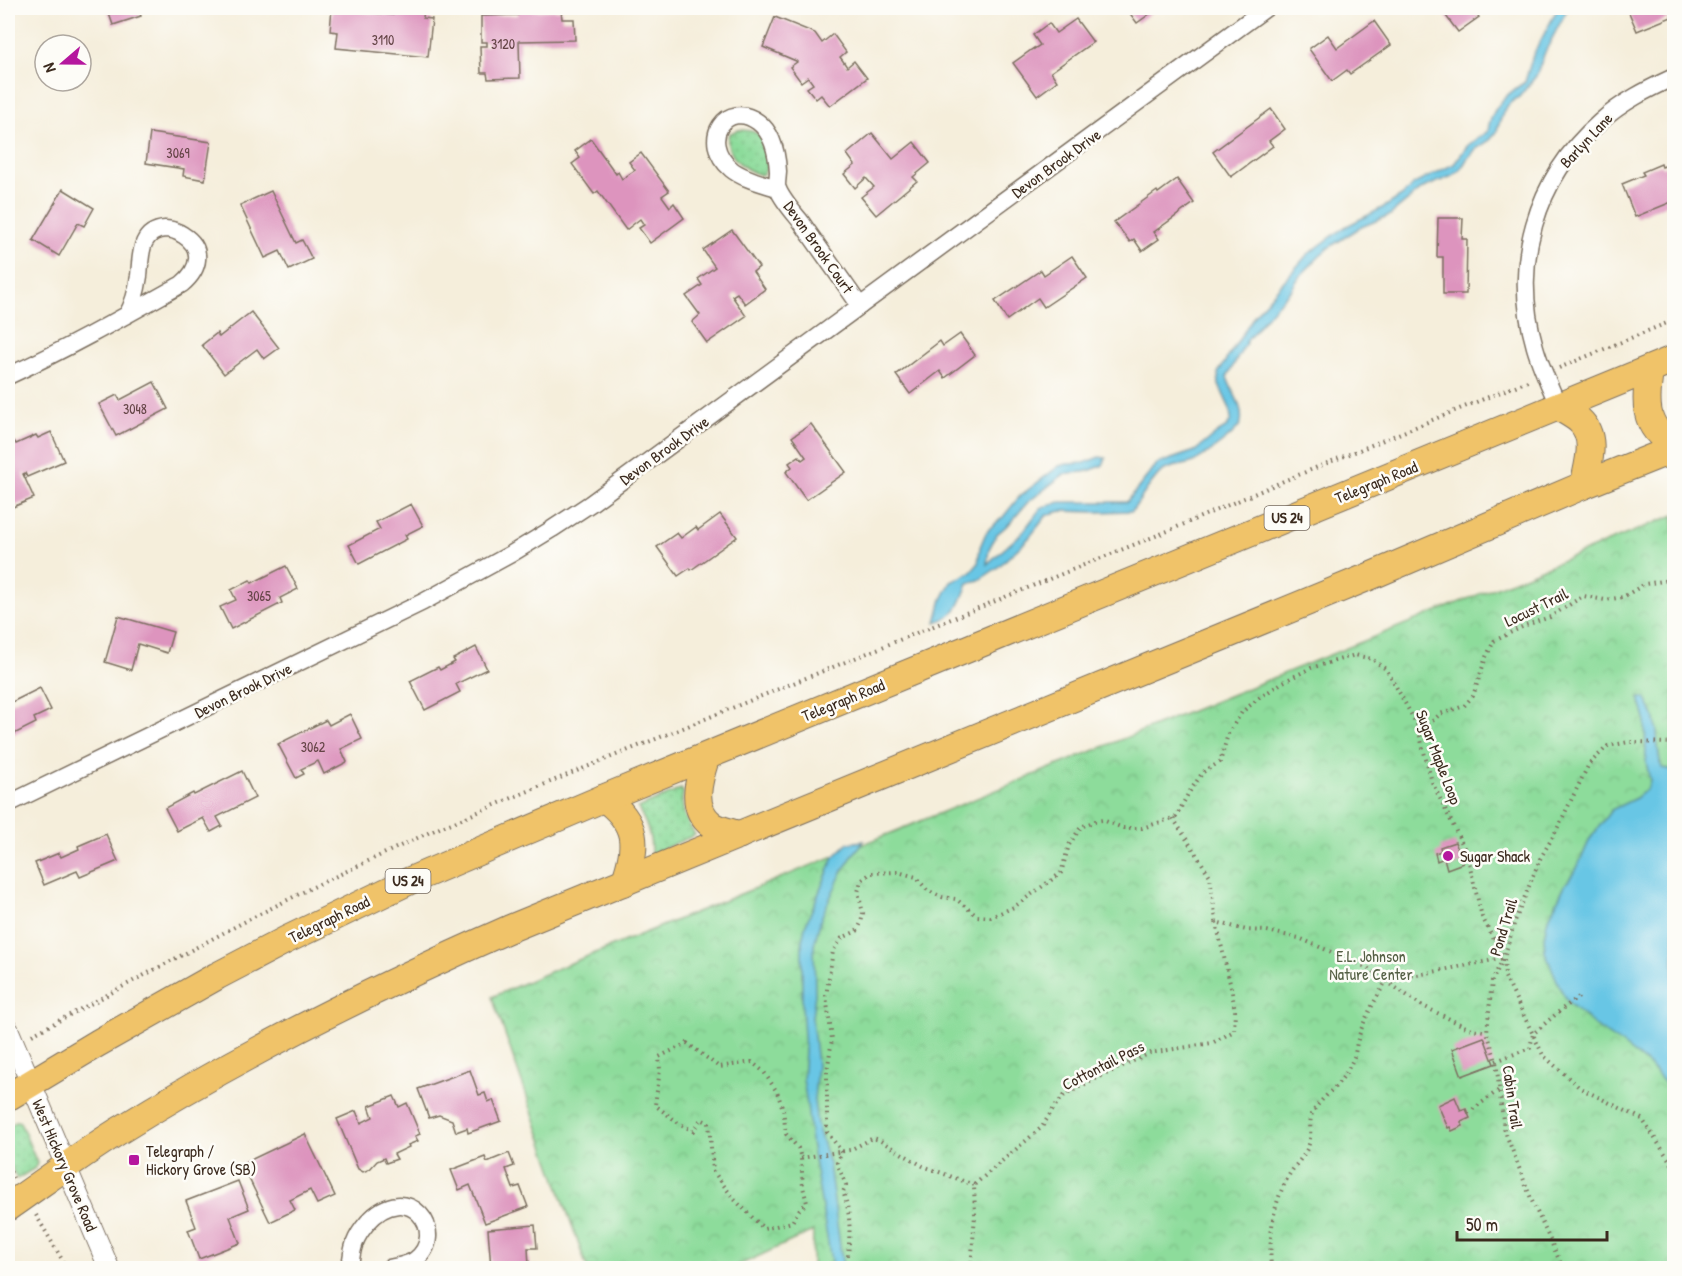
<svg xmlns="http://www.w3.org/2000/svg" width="1682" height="1276" font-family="'Patrick Hand',sans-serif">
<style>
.grass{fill:url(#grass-dots);stroke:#64835c;stroke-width:1.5}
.park{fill:url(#park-crowns);stroke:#64835c;stroke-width:1.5}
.water{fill:#67c6e5;stroke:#517882;stroke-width:1.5}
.building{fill:#dd94be}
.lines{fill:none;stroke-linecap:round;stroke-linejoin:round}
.minor-casing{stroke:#7c6f60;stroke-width:19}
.tertiary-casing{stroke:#7c6f60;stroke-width:22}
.trunk-casing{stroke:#7c6f60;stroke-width:29}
.path{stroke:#7c6f60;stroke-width:4;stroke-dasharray:1.5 4.5;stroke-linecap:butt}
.minor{stroke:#fff;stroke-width:16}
.tertiary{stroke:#fff;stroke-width:20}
.trunk{stroke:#f0c369;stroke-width:27}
.poi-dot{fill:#b5179e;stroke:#fdfcf7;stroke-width:2}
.labels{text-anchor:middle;stroke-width:5;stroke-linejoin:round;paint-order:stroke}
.number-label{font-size:14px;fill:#644446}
.shield{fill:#fdfcf7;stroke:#75695f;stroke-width:1.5}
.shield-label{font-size:15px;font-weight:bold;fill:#3b2a1e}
.street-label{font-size:16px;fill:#3b2a1e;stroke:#fdfcf7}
.poi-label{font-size:16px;fill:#3b2a1e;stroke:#fdfcf7;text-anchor:start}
.park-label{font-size:16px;fill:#545f44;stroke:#fdfcf7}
</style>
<defs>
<pattern id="grass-dots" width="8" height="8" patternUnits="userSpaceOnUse" patternTransform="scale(1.5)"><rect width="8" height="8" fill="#8ddc9b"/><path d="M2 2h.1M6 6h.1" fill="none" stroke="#7bbd85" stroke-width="1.8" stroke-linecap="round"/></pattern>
<pattern id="park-crowns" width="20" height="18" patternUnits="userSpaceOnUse" patternTransform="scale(1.5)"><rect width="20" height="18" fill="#8ddc9b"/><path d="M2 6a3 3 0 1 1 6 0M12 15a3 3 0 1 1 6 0" fill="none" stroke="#7bbd85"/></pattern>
</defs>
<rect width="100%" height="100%" fill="#fdfcf7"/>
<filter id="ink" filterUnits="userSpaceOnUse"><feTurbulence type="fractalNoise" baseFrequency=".0167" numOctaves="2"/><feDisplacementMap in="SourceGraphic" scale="12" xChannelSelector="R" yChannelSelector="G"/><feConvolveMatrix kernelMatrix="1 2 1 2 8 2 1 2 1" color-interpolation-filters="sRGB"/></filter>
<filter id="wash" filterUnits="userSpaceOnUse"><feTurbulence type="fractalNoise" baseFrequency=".008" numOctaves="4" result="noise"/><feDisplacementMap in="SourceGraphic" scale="24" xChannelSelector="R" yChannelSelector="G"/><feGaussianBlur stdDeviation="1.35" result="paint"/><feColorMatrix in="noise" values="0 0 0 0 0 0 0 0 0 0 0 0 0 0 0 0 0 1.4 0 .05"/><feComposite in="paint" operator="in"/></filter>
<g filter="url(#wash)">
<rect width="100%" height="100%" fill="#f5eedb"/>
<g class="grass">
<path d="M737,130c7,0 17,0 23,6 9,9 12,32 1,39 -17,-5 -38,-21 -32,-41z"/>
<path d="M681,789l2,3c-3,17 3,29 12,43l-44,19c0,-21 -4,-29 -13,-46z"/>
<path d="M17,1121l3,1 17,41 -2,5 -18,11 -9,-18v-34z"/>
</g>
<path class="park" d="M1674,515v753h-862l1,-37 -80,37h-146l-95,-271 64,-28z"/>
<g class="water">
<path d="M1558,8h10l-23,44 -9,24 -17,21 -8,5 -7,8 -8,23 -6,7 -14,9 -9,10 -6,10 -9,7 -29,12 -33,27 -31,13 -31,20 -29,29 -8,13 -20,21 -23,28 -21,38c4,14 17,29 14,45 -3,11 -39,36 -50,41 -10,3 -23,3 -31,10 -11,11 -19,26 -28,38l-36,1 -35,-1 -14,4 -19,24 -31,29 -18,12 -11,3c-8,21 -9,31 -32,39l6,-23 9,-17 20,-10 7,-8 2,-17 5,-12 5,-7 13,-11 17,-21 39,-30 8,-2 17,-1 15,-6 7,1 -3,7c-6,3 -13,6 -20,7 -7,1 -13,0 -20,3l-36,28 -17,20 -13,11 -8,15 -2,15 35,-31 19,-25 19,-6h67l30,-38 38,-13 22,-18 10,-6 4,-7 -1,-11 -11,-24 -1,-12 37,-59 52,-59 38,-28 41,-21 17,-11 11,-11 40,-20 14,-19 20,-14c2,-22 18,-37 37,-49l8,-27z"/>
<path d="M1639,698h6c4,7 9,14 10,22 4,16 1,32 7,48l12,2v328l-10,-16 -13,-15 -28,-22 -24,-16 -30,-26 -8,-13 -16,-38 -1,-15 3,-15 18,-37 12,-17 13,-29 21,-29 25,-12 11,-9 3,-8 -4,-19 -1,-43z"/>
<path d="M864,841l-11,14 -11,17 -21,46 -7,27 1,49 -3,23 5,48 -3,35 3,24 12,40 14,104h-12v-7l-20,-119 -4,-37 -4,-26 2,-28 -3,-45v-65l3,-15 29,-69 14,-14z"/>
</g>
<g id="blocks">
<g class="building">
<path d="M107,8h31l3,8 -28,9z"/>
<path d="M332,8h30v4l31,3 1,-7 30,1 -1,9 9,1 -4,38 -92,-9 2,-16 -8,-1z"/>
<path d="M1126,8h32l-21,15z"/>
<path d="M1440,8h32l7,9 -21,15z"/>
<path d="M1627,8h47v8l-37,15z"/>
<path d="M561,10l1,9h12l1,21 -56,1 1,37 -32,1 -1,-6h-6l-1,-27h7v-4h-6v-26l37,-1v-4z"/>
<path d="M775,17l40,16 7,10 11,-9 13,18 -6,5 3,4 4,6 7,-6 13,17 -37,28 -9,-11 -5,4 -9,-11 6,-4 -5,-7 -7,5 -11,-15 7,-5 -1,-1 -33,-14z"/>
<path d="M1076,19l17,23 -42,30 6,9 -20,15 -24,-33 21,-15v1l6,-4 -7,-10 16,-12 7,10z"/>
<path d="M1374,21l17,24 -41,29 -3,-4 -15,11 -23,-32 19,-14 9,13z"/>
<path d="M1271,109l14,20 -16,12 4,5 -42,31 -18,-25z"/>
<path d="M150,133l61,9 -6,38 -22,-4 1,-7 -38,-6z"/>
<path d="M872,133l21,26 21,-17 16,21 -17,14 4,4 -41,34 -15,-18 13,-10 -8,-9 -11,10 -11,-14 11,-9 -8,-11z"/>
<path d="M591,139l25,35 2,-2 4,7 13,-9 -6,-8 12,-9 28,38 -7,5 8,11 4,-4 10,15 -34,25 -11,-15 5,-3 -4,-6 -14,11 -28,-39 -4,3 -22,-30 8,-6 -5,-7z"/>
<path d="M1674,155v39l-1,1 1,6 -39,16 -13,-33 22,-9 -2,-3 19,-8 1,3 11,-4 -3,-6z"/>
<path d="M1177,179l17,24 -40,29 5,7 -17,12 -8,-12 -4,3 -16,-20 43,-31 1,2z"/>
<path d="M63,189l31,19 -10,18 -6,-3 -19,33 -26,-16z"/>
<path d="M271,191l25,52 6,-3 10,19 -23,11 -9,-19 -15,7 -25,-53z"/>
<path d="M1438,218h25l-1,21h5l-1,55h-23v-37h-6z"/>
<path d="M732,230l27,37 -6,5 12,17 -20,15 -8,-11 -5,3 14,20 -39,27 -15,-21 8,-7 -14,-19 16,-11 -4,-6 17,-12 -12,-17z"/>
<path d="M1072,256l15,22 -43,29 -6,-9 -31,22 -12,-19 46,-31 3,5z"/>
<path d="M251,312l28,36 -15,11 -7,-10 -33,25 -22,-29 15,-12 2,4z"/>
<path d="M960,334l15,21 -30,23 -5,-7 -30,23 -14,-19 44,-34 3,5z"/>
<path d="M154,382l14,27 -52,27 -17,-32 18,-9 3,5z"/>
<path d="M811,424l35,48 -40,28 -20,-28 6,-5 -3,-4 10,-7 3,4 4,-3 -14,-20z"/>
<path d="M51,432l13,29 -37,16 -2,-4 -2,1 11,24 -21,9 -5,-12v-51l6,-3 2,3 20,-9 2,3z"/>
<path d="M411,504l12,22 -18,9 2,4 -48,25 -10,-19 31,-16 -4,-7z"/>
<path d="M720,514l17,23 -46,33 -1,-2 -12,8 -21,-29 20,-14 4,5 15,-11 2,3z"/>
<path d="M286,566l12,23 -18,9 2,5 -51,26 -11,-22 16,-7 -5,-10 19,-10 2,3z"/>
<path d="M118,616l55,16 -6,21 -29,-9 -7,26 -26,-8z"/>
<path d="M476,647l11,22 -31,15 4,8 -35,18 -15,-29 28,-14 2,3 15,-8 -2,-3z"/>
<path d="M40,688l11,22 -17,8 2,5 -28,14v-26l2,-1 -2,-6z"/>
<path d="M350,714l12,25 -21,10 6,13 -23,12 -6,-13 -17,8 3,5 -8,4 -18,-34 48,-24 3,5z"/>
<path d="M242,771l13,27 -38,19 5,9 -11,6 -8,-14 -26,13 -12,-23 28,-15 1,2z"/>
<path d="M106,834l12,27 -38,16 -3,-6 -33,14 -9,-22 24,-10 2,4 18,-8 -1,-3z"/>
<path d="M1455,842l8,21 -16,6 -3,-11 -7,3 -2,-8 6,-2 -1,-4z"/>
<path d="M1484,1037l10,27 -32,12 -10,-27z"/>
<path d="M470,1070l9,25 6,-2 3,9 5,-2 8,21 -33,12 -1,-5 -11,4 -4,-12 -13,-5 -10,3 -11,-29z"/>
<path d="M394,1096l5,11 8,-4 13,31 -5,2 3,5 -10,4 1,2 -15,7 3,5 -11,4 -2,-5 -7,3 -7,8 -7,3 -5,-3 -21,-50 19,-8 5,12 12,-6 -4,-11z"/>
<path d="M1455,1097l6,14 5,-2 4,9 -9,4 2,4 -11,5 -2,-4 -2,1 -10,-23z"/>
<path d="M305,1134l30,62 -18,8 -7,-14 -20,10 5,10 -25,12 -28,-58z"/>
<path d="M509,1153l5,13 -8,3 7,19 7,-2 8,21 -43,16 -15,-38 -11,5 -8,-20 34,-13 2,5z"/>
<path d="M238,1181l11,28 -19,8 10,26 -41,16 -11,-29 8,-3 -10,-26z"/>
<path d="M535,1225l2,23h-9l1,18h7v2h-45l-3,-39z"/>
</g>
</g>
</g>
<g filter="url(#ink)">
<use href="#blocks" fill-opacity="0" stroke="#7c6f60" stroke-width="1.5"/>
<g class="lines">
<g class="minor-casing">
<g id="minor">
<path d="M777,188c-15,-5 -34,-9 -46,-19 -34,-30 -3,-70 27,-47 15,11 19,32 20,49 0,6 -2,14 0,18 4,11 17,25 24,34 19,28 39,55 58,83"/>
<path d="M8,376c59,-27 117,-60 174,-92 18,-15 22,-36 1,-49 -6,-4 -11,-6 -18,-6 -26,2 -24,27 -26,47 -2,14 -5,27 -12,39"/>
<path d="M1559,407c-9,-20 -18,-39 -24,-60 -24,-83 0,-168 65,-225 22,-20 48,-33 74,-45"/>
<path d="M8,804l415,-202 88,-48 41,-25 38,-25 676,-496"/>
<path d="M350,1268c2,-20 4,-30 18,-46 40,-45 82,11 47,38 -7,5 -17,6 -26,8"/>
</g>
</g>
<g class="tertiary-casing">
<path id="tertiary" d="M8,1029l101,239"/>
</g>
<g class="trunk-casing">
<g id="trunk">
<path d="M1650,369c-5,30 -8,59 24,75"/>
<path d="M1559,407c6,4 14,8 20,13 19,17 9,44 5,65"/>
<path d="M706,757c-7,22 -17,51 6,68 7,5 19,7 27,10"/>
<path d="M604,798c34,25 34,47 21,84"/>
<path d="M8,1097l90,-54 119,-67 69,-36 123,-59 195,-83 1070,-439"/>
<path d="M8,1207c36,-25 71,-51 109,-75 125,-78 258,-144 392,-203l864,-354 211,-90 90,-36"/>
</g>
</g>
<g class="path">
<path d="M1559,368l115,-48"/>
<path d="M1417,725l9,2 14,-13 24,-8 9,-10 13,-39 8,-16 32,-16 24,-8 33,-21 22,4 18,-3 22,-13 29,-5"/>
<path d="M1674,743l-45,-1 -21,4 -19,18 -34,69 -15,26 -25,62 -11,37 1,19 38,78 37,33 62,31 32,48"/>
<path d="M1173,818l37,58 6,46"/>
<path d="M1503,959l-11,22 -5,51 9,29 8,68 28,72 31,67"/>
<path d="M32,1035l210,-112 71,-36 117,-55 142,-59 603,-245 111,-48 244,-100"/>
<path d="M687,1043l32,24 33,-5 12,10 13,20 6,17 3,25 12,14 3,10 2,29 4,16 -8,7 -7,12 -28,7 -30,-30 -21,-28 -4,-48 -8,-4 -8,12 -16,-9 -22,-17 5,-35 -1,-13z"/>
<path d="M1496,1061l34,-13 3,-14 29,-25 17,-12"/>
<path d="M1468,1113l31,-23"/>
<path d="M801,1158l49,-8 23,-12 6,2 44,26 51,19"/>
<path d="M8,1166l5,12"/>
<path d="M36,1215l31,53"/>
<path d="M847,1268c2,-27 6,-50 -4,-76l3,-7 -9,-22 5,-11 -15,-20v-60l5,-33 -6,-43 7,-45 9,-13 15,-7 4,-8 2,-10 -5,-21 3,-11 10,-8 27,-1 18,5 11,13 15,7 14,2 21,17 14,1 23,-10 47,-34 8,-28 12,-18 14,-6 8,-1 20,8h19l34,-11 12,-23 15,-22 17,-10 8,-28 14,-22 17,-14 24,-16 28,-14 44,-13 17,4 15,11 30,55 15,57 35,72 15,63 22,41"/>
<path d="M971,1268l4,-53 -1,-30 68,-58 13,-21 9,-10 15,-9 71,-34 62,-10 22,-12 1,-20 -3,-19 -16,-70 30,8 21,1 32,7 67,29 20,14 118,-23"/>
<path d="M1271,1268c-2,-30 1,-62 16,-89 6,-13 18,-22 22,-35 3,-10 -1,-24 4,-32 5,-9 14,-17 21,-24 8,-8 16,-21 20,-31 2,-6 2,-12 4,-18 6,-21 18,-40 28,-58l35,24 47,23 19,4"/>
</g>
<use href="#minor" class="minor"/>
<use href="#tertiary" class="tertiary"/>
<use href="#trunk" class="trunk"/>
</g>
</g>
<g class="poi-dot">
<circle cx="1448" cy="856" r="6"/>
<rect x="128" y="1154" width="12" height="12" rx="3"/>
</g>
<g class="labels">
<g class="number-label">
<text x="383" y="45">3110</text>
<text x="503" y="49">3120</text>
<text x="178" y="158">3069</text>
<text x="135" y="414">3048</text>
<text x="259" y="601">3065</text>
<text x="313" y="752">3062</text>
</g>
<g class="shield">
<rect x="1264.5" y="506" width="45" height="24" rx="4.5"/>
<rect x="385.5" y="869" width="45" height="24" rx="4.5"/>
</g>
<g class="shield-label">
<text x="1287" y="523">US 24</text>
<text x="408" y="886">US 24</text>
</g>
<g class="street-label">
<text transform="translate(1586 140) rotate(-47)" y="6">Barlyn Lane</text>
<text transform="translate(1056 163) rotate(-36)" y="6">Devon Brook Drive</text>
<text transform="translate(819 247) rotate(55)" y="6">Devon Brook Court</text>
<text transform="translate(664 450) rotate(-36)" y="6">Devon Brook Drive</text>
<text transform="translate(1376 482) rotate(-22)" y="6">Telegraph Road</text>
<text transform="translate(1536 607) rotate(-26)" y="6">Locust Trail</text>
<text transform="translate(243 690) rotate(-26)" y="6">Devon Brook Drive</text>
<text transform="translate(843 700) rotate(-22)" y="6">Telegraph Road</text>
<text transform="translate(1439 757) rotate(69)" y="6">Sugar Maple Loop</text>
<text transform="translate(329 919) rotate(-26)" y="6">Telegraph Road</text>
<text transform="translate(1503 927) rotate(-73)" y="6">Pond Trail</text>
<text transform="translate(1103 1065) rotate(-27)" y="6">Cottontail Pass</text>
<text transform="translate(1513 1097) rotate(82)" y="6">Cabin Trail</text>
<text transform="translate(65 1165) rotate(67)" y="6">West Hickory Grove Road</text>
</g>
<g class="poi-label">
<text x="1460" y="862">Sugar Shack</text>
<text x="146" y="1157">Telegraph /<tspan x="146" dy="18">Hickory Grove (SB)</tspan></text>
</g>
<g class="park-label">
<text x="1371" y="962">E.L. Johnson<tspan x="1371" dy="18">Nature Center</tspan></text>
</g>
</g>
<rect width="1682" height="1276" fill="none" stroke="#fdfcf7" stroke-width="30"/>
<g transform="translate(63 63) rotate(250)"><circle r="28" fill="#fdfcf7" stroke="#afa8a0" stroke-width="1.5"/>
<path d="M0-4.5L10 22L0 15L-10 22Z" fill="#b5179e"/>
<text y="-9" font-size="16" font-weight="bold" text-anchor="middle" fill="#3b2a1e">N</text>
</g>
<path d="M1457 1231v9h150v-9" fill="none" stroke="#3b2a1e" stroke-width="3"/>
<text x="1466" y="1231" font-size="18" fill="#3b2a1e" stroke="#fdfcf7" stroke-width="4.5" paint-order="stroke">50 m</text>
</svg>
